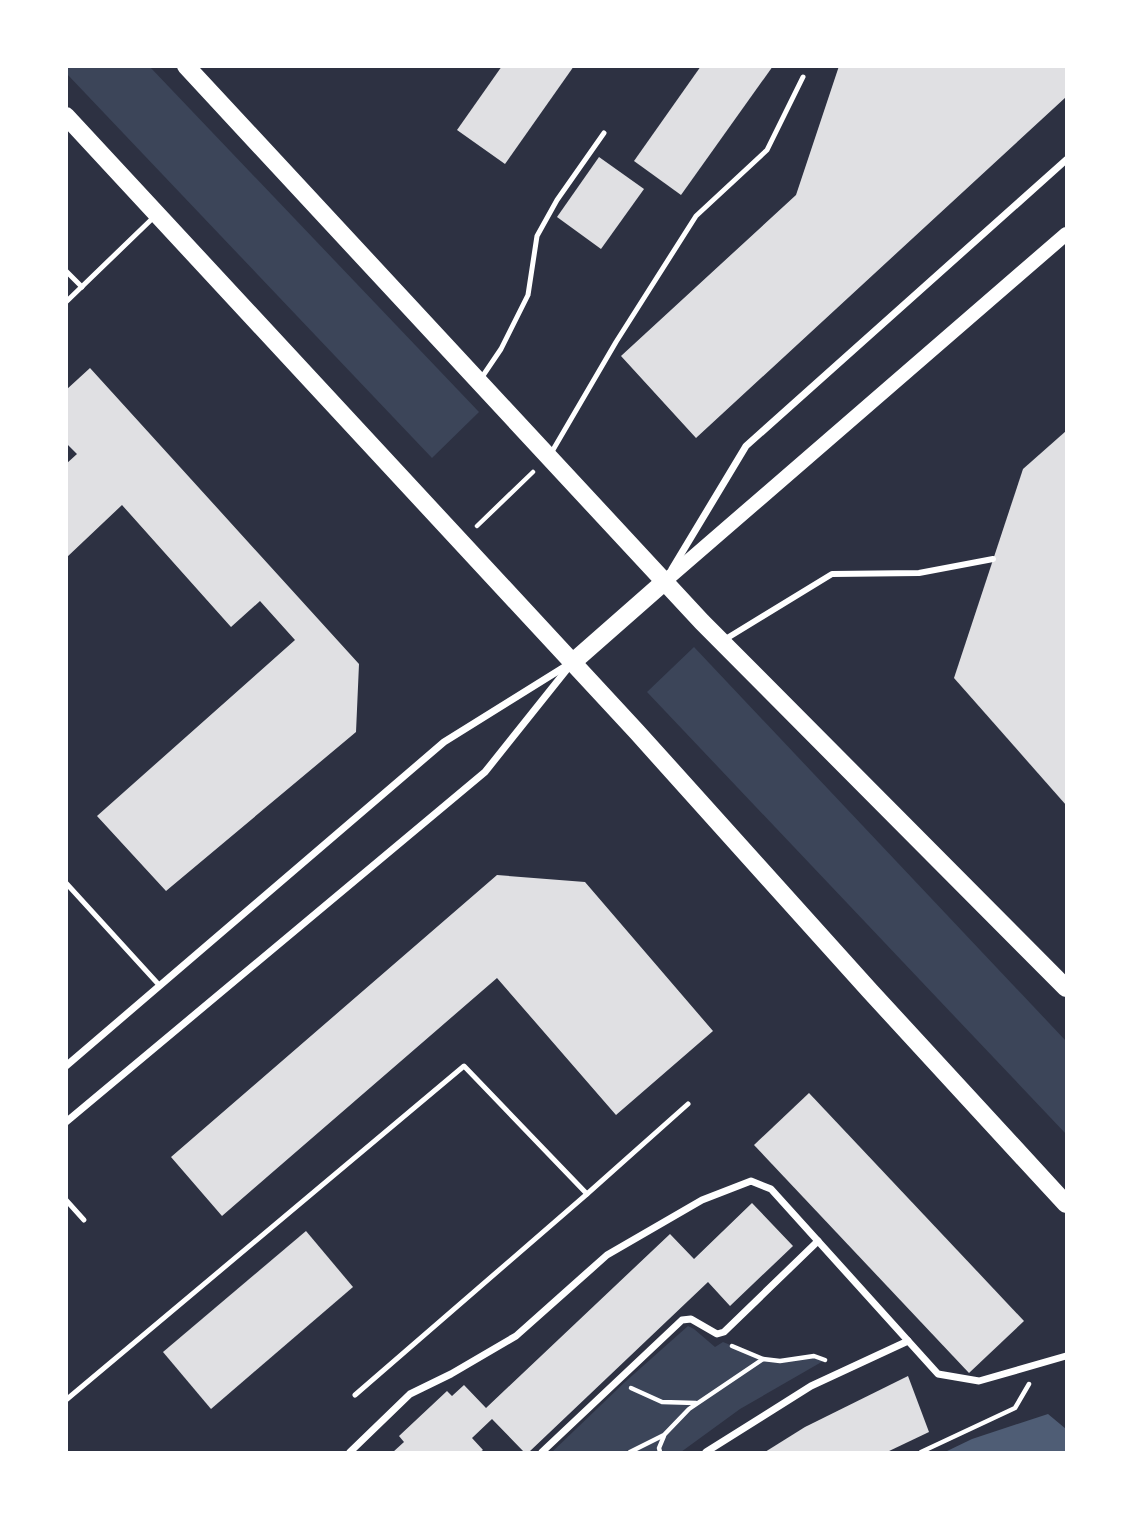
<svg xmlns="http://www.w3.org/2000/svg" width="1133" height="1519" font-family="'Fira Sans Condensed',sans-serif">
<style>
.green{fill:#3c4559}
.water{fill:#4f5d75}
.building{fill:#e0e0e3}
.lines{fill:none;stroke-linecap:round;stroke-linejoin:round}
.path{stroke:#fff;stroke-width:4.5}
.service{stroke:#fff;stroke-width:5}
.pedestrian{stroke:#fff;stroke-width:6}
.minor{stroke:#fff;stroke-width:7}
.secondary{stroke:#fff;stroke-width:14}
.primary{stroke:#fff;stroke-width:18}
</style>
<rect width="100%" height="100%" fill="#2d3142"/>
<g class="green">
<path d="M67,66l83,1 329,345 -47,46 -365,-384z"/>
<path d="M694,647l372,394v93l-419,-442z"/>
<path d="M688,1326l6,3 21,18 8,-5c13,5 27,14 41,17 21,5 41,-6 61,1l-85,49 -59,43h-129l73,-70z"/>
</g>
<path class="water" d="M1048,1414l18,15v23h-121l27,-13z"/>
<g class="building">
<path d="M502,66h72l-69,98 -48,-34z"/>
<path d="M701,66h72l-92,129 -47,-34z"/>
<path d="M839,66h227v31l-370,341 -75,-82 175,-161z"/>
<path d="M599,157l45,32 -43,60 -44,-32z"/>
<path d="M90,368l269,296 -3,68 -190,159 -69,-75 198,-176 -35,-39 -29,26 -109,-122 -56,53v-94l11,-10 -11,-11v-53z"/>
<path d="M1066,431v374l-112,-127 69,-209z"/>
<path d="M497,875l88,7 128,149 -97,84 -119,-137 -275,238 -51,-59z"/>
<path d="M809,1093l215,228 -55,52 -215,-228z"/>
<path d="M752,1203l41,43 -63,60 -22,-24 -179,170h-5l-32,-33 -20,19 11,12 -3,2h-87l11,-10 -5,-6 48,-45 5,5 12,-11 22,23 184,-174 24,25z"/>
<path d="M306,1231l47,56 -142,122 -48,-57z"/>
<path d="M908,1376l21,56 -42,20h-122l40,-25z"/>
</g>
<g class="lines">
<g class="path">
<path d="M477,526l56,-54"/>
<path d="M732,1346l31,13"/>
<path d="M631,1388l31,14 34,1"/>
<path d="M630,1452l34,-17 25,-26 74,-50 17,2 34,-5 11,4"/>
<path d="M660,1452l-1,-4 5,-12"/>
<path d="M921,1452l94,-44 14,-24"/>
</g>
<g class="service">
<path d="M66,271l16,16"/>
<path d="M66,302l89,-86"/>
<path d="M480,380l21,-31 27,-54 9,-59 20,-36 47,-67"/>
<path d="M550,455l66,-113 80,-126 71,-66 36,-73"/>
<path d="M66,883l94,103"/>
<path d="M66,1200l18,20"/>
<path d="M355,1395l232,-201 101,-90"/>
<path d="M66,1400l398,-334 123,128"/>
</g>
<path class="pedestrian" d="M724,640l108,-66 87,-1 74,-14"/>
<g class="minor">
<path d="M672,569l74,-123 320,-286"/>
<path d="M66,1066l378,-324 122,-76"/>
<path d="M66,1122l419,-350 87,-109"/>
<path d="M350,1452l60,-58 41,-20 65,-38 91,-81 95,-55 49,-19 20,8 167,185 41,7 87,-25"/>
<path d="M542,1452l140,-132 9,-1 26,15 7,-2 94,-91"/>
<path d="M706,1452l105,-66 97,-45"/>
</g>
<path class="secondary" d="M664,582l402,-348"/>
<g class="primary">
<path d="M186,66l516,556 364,366"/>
<path d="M66,116l571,616 233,259 196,213"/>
<path d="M573,662l91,-80"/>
</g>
</g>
<rect width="1133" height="1519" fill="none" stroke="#ffffff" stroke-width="136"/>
</svg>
